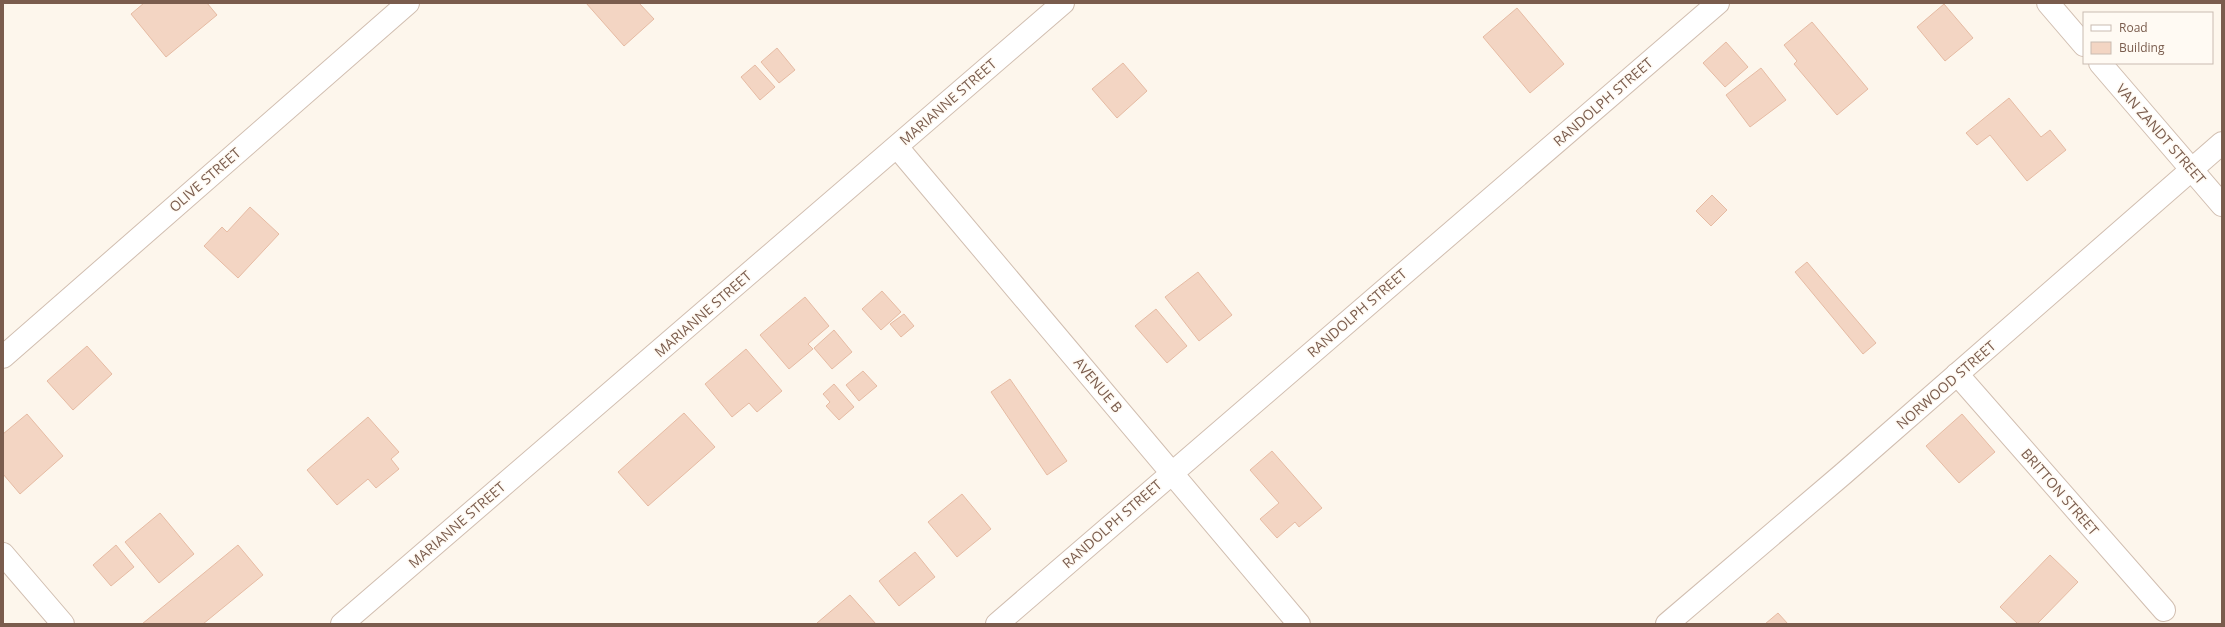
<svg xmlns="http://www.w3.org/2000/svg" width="2225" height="627" font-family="'Open Sans',sans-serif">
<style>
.building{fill:#f3d5c3;stroke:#e6bba3}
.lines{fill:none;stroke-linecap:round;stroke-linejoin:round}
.minor-casing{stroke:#d1beb0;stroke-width:24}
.minor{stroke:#fff;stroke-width:22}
.labels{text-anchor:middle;stroke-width:3;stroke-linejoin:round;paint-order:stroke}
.street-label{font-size:14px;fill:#7a5c4d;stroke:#fffaf3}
</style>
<rect width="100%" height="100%" fill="#fdf6ec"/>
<g class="building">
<path d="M144,3h63l10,12 -51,42 -35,-43z"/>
<path d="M586,3h53l15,16 -30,27z"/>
<path d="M1944,4l29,34 -28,23 -28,-34z"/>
<path d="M1517,8l47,56 -34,29 -47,-56z"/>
<path d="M1812,22l56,67 -31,26 -43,-51 3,-3 -13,-16z"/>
<path d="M1726,42l22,25 -23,20 -22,-24z"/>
<path d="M777,48l18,22 -16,13 -18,-21z"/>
<path d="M1123,63l24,28 -30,27 -25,-29z"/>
<path d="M755,65l20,22 -15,13 -19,-23z"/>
<path d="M1761,68l25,32 -36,27 -24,-32z"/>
<path d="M2009,98l32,39 9,-7 16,20 -39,31 -37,-46 -13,10 -11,-12z"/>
<path d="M1712,195l15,15 -16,16 -15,-15z"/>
<path d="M250,207l29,27 -41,44 -34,-32 18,-19 5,5z"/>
<path d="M1807,262l69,81 -13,11 -68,-82z"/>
<path d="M1198,272l34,43 -33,26 -34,-44z"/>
<path d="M882,291l19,21 -20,18 -19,-21z"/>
<path d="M805,297l24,29 -21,18 5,5 -24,20 -29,-34z"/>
<path d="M1156,309l31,37 -20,17 -32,-37z"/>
<path d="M904,314l10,12 -13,11 -11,-13z"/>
<path d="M834,330l18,22 -20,17 -18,-21z"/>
<path d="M87,346l25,28 -39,36 -26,-29z"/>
<path d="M746,349l36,42 -25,21 -8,-9 -17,14 -27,-33z"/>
<path d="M863,371l14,15 -18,15 -13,-16z"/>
<path d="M1010,379l57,82 -20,14 -56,-83z"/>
<path d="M834,384l20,23 -15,13 -13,-14 4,-4 -7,-8z"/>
<path d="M684,413l31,34 -67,59 -30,-34z"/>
<path d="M27,414l36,42 -43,38 -17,-20v-40z"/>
<path d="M1962,414l33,38 -36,31 -33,-37z"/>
<path d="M368,417l31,35 -8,7 8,10 -23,19 -8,-9 -31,26 -30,-35z"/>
<path d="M1272,451l50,57 -23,19 -4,-5 -18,16 -17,-19 19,-16 -29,-33z"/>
<path d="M962,494l29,35 -34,28 -29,-35z"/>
<path d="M160,513l34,41 -35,29 -34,-41z"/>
<path d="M116,545l18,22 -23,19 -18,-21z"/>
<path d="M238,545l25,30 -60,49h-61z"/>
<path d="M915,552l20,25 -36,29 -20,-25z"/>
<path d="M2050,555l28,27 -41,42h-19l-18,-17z"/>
<path d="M850,595l26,29h-58l-1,-1z"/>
<path d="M1778,613l10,11h-23z"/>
</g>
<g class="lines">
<g class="minor-casing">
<g id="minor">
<path d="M2048,3l36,42"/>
<path d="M2100,63l122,142"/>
<path d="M897,147l402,477"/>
<path d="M3,357l405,-354"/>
<path d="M1957,374l207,236"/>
<path d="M3,554l60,70"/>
<path d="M342,624l721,-621"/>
<path d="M997,624l721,-621"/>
<path d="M1667,624l176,-150 379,-331"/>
</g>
</g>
<use href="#minor" class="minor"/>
</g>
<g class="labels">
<g class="street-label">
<text transform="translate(948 102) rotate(-41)" y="5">MARIANNE STREET</text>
<text transform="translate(1603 102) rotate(-41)" y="5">RANDOLPH STREET</text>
<text transform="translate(2161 134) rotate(49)" y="5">VAN ZANDT STREET</text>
<text transform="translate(205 180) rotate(-41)" y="5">OLIVE STREET</text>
<text transform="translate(1357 313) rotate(-41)" y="5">RANDOLPH STREET</text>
<text transform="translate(703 314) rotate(-41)" y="5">MARIANNE STREET</text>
<text transform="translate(1098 385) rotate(50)" y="5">AVENUE B</text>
<text transform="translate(1946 385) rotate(-41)" y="5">NORWOOD STREET</text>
<text transform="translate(2060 492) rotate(49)" y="5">BRITTON STREET</text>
<text transform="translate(1112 524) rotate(-41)" y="5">RANDOLPH STREET</text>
<text transform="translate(457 525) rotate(-41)" y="5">MARIANNE STREET</text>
</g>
</g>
<rect width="2225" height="627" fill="none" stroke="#7a5c4d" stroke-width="8"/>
<rect x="2083" y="12" width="130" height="52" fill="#fffaf3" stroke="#cabbb1"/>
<rect x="2091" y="25" width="20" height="6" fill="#ffffff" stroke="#cabbb1"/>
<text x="2119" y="32" font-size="12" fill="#7a5c4d">Road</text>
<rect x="2091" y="42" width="20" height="12" fill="#f3d5c3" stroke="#cabbb1"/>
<text x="2119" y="52" font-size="12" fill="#7a5c4d">Building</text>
</svg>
